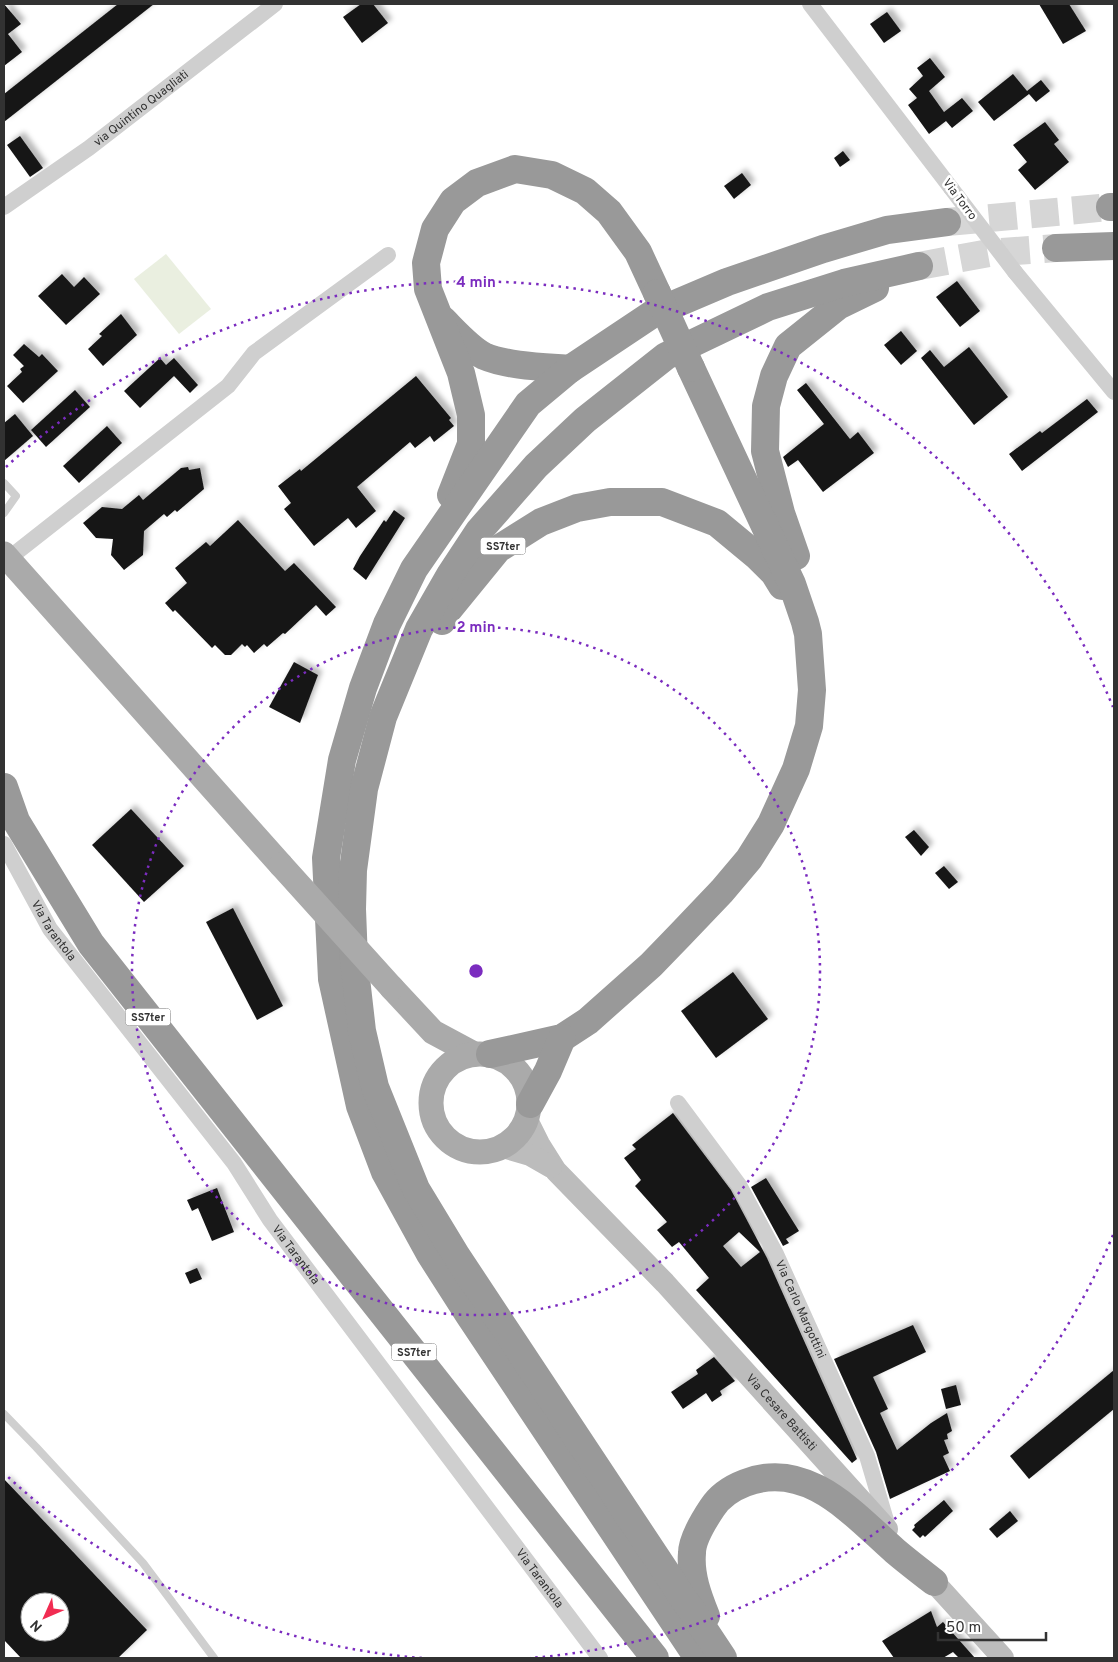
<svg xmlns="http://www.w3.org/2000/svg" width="1118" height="1662" font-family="Overpass,sans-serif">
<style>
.green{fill:#eaefe0}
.building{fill:#191919;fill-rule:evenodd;filter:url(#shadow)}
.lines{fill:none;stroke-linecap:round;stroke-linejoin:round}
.highway-tunnel{stroke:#d6d6d6;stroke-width:28;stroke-dasharray:28 14;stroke-linecap:butt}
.lane{stroke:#cfcfcf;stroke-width:8}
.street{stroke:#cfcfcf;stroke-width:16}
.secondary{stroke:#bcbcbc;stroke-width:22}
.primary{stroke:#aaa;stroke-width:25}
.highway{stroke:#999;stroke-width:28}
.street-bridge{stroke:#cfcfcf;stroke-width:16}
.primary-bridge{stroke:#aaa;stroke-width:25}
.highway-bridge{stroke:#999;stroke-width:28}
.ring{fill:none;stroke:#7b2cbf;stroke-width:2.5;stroke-dasharray:2.5 5}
.labels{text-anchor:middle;stroke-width:5;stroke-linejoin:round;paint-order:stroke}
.shield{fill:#fff;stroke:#707070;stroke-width:1}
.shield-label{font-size:11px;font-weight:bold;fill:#323232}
.street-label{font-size:12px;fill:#323232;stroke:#fff}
.centre{fill:#7b2cbf;stroke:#fff;stroke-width:2.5}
.ring-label{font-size:15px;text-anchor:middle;font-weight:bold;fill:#7b2cbf;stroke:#fff;stroke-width:5;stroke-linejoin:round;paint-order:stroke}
</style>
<defs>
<filter id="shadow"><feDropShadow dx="4.5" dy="-4.5" stdDeviation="2.5" flood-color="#0004"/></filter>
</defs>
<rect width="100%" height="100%" fill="#fff"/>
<path class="green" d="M166,254l45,55 -32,25 -45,-55z"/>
<g class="building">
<path d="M4,4l17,20 -13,10 14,18 -18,14z"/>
<path d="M118,4h36l-150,118v-28z"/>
<path d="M361,4h12l15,19 -26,20 -19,-26z"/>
<path d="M1039,4h30l17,27 -23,13z"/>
<path d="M887,12l14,19 -17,12 -14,-19z"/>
<path d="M930,58l15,19 -16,14 15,21 18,-14 11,13 -21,17 -6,-7 -17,13 -21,-29 9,-7 -8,-9 14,-13 -6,-8z"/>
<path d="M1013,74l14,17 14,-11 9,11 -14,11 -7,-8 -35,27 -16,-19z"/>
<path d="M1045,122l14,18 -5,4 15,18 -34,28 -17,-20 9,-8 -14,-17z"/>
<path d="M20,136l23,32 -13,9 -23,-32z"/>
<path d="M843,151l7,9 -10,7 -6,-9z"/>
<path d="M742,173l9,12 -17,14 -10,-13z"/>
<path d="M62,274l12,13 10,-10 16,17 -34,31 -28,-29z"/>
<path d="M957,281l23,30 -20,16 -24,-30z"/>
<path d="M121,314l16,21 -34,31 -15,-17 14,-13 -3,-2z"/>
<path d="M901,331l16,20 -16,14 -17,-20z"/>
<path d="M24,344l15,13 3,-3 16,17 -35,32 -16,-17 15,-14 -2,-3 4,-3 -11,-11z"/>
<path d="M969,347l39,50 -34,28 -53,-67 9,-8 14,17z"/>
<path d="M160,358l6,7 8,-7 24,27 -8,8 -16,-17 -34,32 -16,-17z"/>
<path d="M416,376l35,42 -2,2 5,6 -20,16 -4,-6 -15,12 -5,-6 -53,45 19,24 -20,17 -8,-10 -34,28 -30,-37 7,-6 -13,-17 22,-17 1,2z"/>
<path d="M806,383l44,56 8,-7 16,21 -51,39 -25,-32 -10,7 -5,-10 41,-33 -27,-34z"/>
<path d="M75,390l15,17 -44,40 -15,-17z"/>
<path d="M1087,399l11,13 -76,59 -13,-17 31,-23 2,2z"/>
<path d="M15,414l18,22 -29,25v-38z"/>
<path d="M107,426l15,17 -43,40 -16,-17z"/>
<path d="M188,467l1,3 11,-2 4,21 -27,23 -2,-2 -8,7 -3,-3 -20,17 -1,24 -19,15 -13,-15 2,-16 -17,-1 -13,-15 19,-16 20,2 17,-14 4,5 38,-32z"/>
<path d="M394,510l11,8 -39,62 -13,-11 7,-13 24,-36 2,2z"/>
<path d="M238,520l47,51 9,-8 42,44 -10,9 -10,-11 -31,29 -2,-1 -16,14 -3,-3 -10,9 -7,-8 -2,2 -3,-3 -11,11h-6l-10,-10 -3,3 -37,-38 -2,2 -8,-9 22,-20 -12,-15 31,-26 4,4z"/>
<path d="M294,662l24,13 -18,48 -31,-16z"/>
<path d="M131,809l53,57 -40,36 -52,-57z"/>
<path d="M914,830l15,17 -8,9 -16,-19z"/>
<path d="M944,866l14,16 -9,7 -14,-16z"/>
<path d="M233,908l50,98 -26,14 -51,-98z"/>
<path d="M733,972l35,47 -52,39 -35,-47z"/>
<path d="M673,1113l58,77 36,68 90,201 -5,4 -156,-173 13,-12 -30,-36 -7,5 -15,-17 10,-8 -32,-36 6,-6 -17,-22 12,-9 -4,-4zM739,1232l21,20 -19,15 -18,-21z"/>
<path d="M766,1178l33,53 -13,8 3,4 -6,3 -32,-59z"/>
<path d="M217,1188l17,44 -22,9 -14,-33 -6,3 -5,-11z"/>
<path d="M197,1268l5,11 -12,5 -5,-11z"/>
<path d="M913,1325l13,27 -53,25 15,32 -8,4 17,37 34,-27 16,-10 5,18 -5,3 1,5 -4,1 5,13 -6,3 7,15 -60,28 -14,-47 -42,-93z"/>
<path d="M714,1357l21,24 -15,10 2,4 -10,7 -6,-9 -23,16 -12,-17 27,-18 -2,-4z"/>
<path d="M1114,1370v39l-85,70 -19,-23z"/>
<path d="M956,1385l5,20 -15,4 -5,-20z"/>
<path d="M4,1479l143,151 -29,28h-97l-17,-18zM30,1602h30v30h-30z"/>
<path d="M944,1500l9,11 -28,26 -2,-2 -3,3 -8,-8 3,-3 -1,-2z"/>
<path d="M1010,1511l8,10 -21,17 -8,-9z"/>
<path d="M931,1611l6,16 6,-5 32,36h-16l-6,-6 -10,6h-49l-12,-17z"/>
</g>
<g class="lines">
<g class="highway-tunnel">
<path d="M947,222l163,-15"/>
<path d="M919,266l70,-13 67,-5"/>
</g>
<g class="lane">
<path d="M4,483l12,13 -12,17"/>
<path d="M4,1414l32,33 107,116 71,95"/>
</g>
<g class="street">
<path d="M810,4l141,184"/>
<path id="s1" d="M4,207l85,-59 186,-144"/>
<path d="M1015,272l99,120"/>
<path d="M8,559l220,-173 26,-33 134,-98"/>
<path id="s2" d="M4,844l46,85 184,234 36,57 330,438"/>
<path id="s3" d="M678,1103l61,82 37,69 91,202 21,71"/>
</g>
<g class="secondary">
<path id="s4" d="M527,1120l12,24 17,27 109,112 222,246"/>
<path d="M503,1147l27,8 21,12"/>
<path d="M923,1570l80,88"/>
</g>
<g class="primary">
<path d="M4,554l277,311"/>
<path d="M392,988l41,44 41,22"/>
<circle cx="480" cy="1103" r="49"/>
</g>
<g class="highway">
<path d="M1110,207h4"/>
<path d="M1056,248l58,-2"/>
<path d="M443,320c11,11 27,29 41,36 23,10 61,11 86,13"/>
<path d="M451,495l20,-51v-29l-10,-42 -33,-84 -2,-26 9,-34 18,-28 24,-18 38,-14 37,6 33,16 24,21 29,40 19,41"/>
<path d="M796,556l-15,-43 -16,-62 1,-45 8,-30 14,-30 50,-40 37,-18"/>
<path d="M442,621l3,-7 53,-65 43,-27 36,-14 33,-6h52l55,21 41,34 16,16 8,13"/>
<path d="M4,787l12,34 75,123 564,714"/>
<path d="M490,1054l72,-16 26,-17 63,-56 30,-31 41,-43 27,-32 22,-35 25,-55 13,-43 3,-36 -4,-56 -3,-12 -13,-38 -101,-216"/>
<path d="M530,1104l18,-33 14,-33"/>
<path d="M706,1616c-8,-20 -16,-41 -14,-63 0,-14 12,-33 20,-45 7,-11 20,-20 33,-25 62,-24 108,31 150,68 13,11 26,21 39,31"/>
<path d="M698,1658l-229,-343 -39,-61 -45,-82 -25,-66 -28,-127 -6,-121 16,-98 21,-72 24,-64 27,-55 114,-165 42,-35 84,-56 73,-31 96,-33 64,-19 60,-8"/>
<path d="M723,1658l-267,-403 -40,-66 -41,-102 -13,-56 -8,-70 -2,-52 1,-39 11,-81 19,-72 36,-88 31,-54 29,-44 57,-65 49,-46 81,-64 102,-49 76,-24 75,-17"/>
</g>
<path class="street-bridge" d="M951,188l64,84"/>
<path class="primary-bridge" d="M281,865l111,123"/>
<path class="highway-bridge" d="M657,293l34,75"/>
</g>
<g class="ring">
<circle cx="476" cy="971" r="344"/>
<path d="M1113 1235A689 689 0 0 1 530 1658M422 1658A689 689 0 0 1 6 1475M6 467A689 689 0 0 1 1113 707"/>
</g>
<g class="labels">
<g class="shield">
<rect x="480.5" y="537.5" width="45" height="17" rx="4"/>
<rect x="125.5" y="1008.5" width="45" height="17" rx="4"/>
<rect x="391.5" y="1343.5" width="45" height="17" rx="4"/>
</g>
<g class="shield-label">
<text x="503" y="550">SS7ter</text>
<text x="148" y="1021">SS7ter</text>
<text x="414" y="1356">SS7ter</text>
</g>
<g class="street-label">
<text dy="4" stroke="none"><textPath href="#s1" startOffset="169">via Quintino Quagliati</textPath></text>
<text transform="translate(960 199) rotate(53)" y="4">Via Torro</text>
<text dy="4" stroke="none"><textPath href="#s2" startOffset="100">Via Tarantola</textPath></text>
<text dy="4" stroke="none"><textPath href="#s2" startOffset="505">Via Tarantola</textPath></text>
<text dy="4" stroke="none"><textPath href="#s3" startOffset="241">Via Carlo Margottini</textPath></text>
<text dy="4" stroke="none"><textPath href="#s4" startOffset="389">Via Cesare Battisti</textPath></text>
<text dy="4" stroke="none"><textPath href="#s2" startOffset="910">Via Tarantola</textPath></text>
</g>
</g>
<circle cx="476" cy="971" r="8" class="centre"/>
<g class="ring-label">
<text x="476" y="287">4 min</text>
<text x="476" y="632">2 min</text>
</g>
<rect width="1118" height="1662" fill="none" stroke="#323232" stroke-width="10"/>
<g transform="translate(45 1617) rotate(225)"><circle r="24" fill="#ffffff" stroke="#adadad"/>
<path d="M0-4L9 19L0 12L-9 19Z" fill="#f12c52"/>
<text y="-8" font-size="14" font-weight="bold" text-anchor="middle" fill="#323232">N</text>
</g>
<path d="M938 1632v8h108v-8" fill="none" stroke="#323232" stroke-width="2.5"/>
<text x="946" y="1632" font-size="15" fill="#323232" stroke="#ffffff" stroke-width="4" paint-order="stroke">50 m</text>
</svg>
